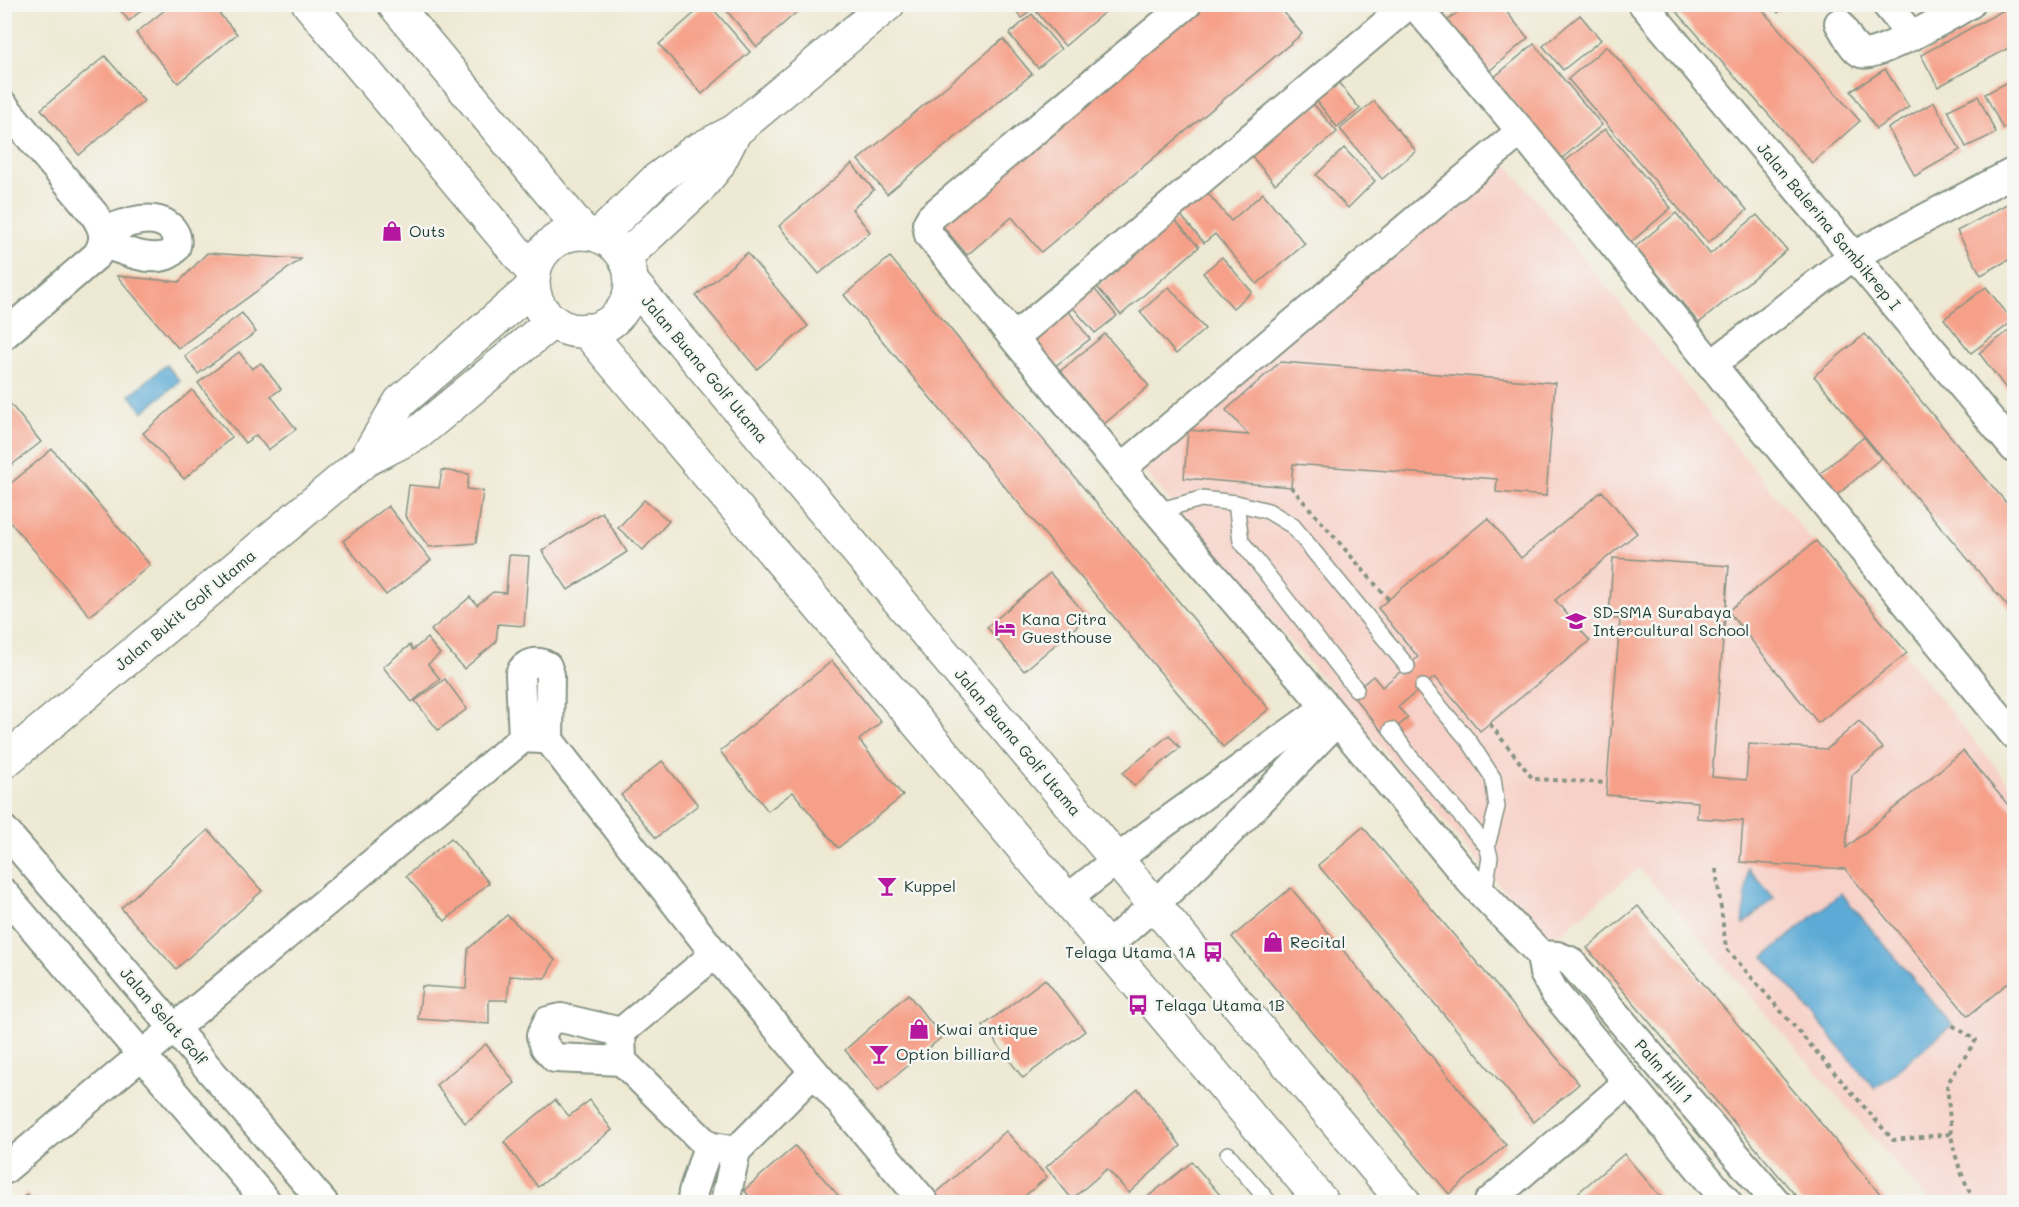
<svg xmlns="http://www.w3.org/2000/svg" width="2019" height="1207" font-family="Mali,sans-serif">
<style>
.built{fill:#f7d1c8}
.water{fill:#5caad5;stroke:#3e7484;stroke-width:1.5}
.building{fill:#f6a089}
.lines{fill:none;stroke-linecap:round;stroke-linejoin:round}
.lane-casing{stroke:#869384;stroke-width:18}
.street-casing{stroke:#869384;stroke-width:32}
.secondary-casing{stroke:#869384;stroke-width:36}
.path{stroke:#869384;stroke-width:4;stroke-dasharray:4.5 4.5;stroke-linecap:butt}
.lane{stroke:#fff;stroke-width:15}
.street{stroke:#fff;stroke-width:28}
.secondary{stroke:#fff;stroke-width:33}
.labels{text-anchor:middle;stroke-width:5;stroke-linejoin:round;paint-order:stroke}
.street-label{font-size:16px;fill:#1f3d34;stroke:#f6f6f2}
.poi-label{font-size:16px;fill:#1f3d34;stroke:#f6f6f2;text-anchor:start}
</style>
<rect width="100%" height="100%" fill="#f6f6f2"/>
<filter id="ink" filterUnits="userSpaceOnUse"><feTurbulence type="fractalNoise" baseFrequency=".0167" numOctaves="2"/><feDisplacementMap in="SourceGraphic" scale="12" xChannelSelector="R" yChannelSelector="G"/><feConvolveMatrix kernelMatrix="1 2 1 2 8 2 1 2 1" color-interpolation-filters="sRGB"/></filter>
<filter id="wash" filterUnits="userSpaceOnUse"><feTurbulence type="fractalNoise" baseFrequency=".008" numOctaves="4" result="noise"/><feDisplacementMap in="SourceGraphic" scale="24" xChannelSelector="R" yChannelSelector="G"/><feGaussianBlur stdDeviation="1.35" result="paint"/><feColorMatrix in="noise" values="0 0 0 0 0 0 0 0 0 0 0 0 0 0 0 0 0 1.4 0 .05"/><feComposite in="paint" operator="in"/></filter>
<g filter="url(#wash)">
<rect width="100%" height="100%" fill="#eee9d3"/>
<path class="built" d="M1490,143l524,647v412h-85l-290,-334 -90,75 -420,-490z"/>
<g class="water">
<path d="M166,365l14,16 -37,31 -13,-17z"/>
<path d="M1748,868l26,30 -31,27z"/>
<path d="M1841,893l111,132 -77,64 -111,-132z"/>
</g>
<g id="blocks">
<g class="building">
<path d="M115,4h34l-20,17z"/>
<path d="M705,4h4l41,48 -48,42 -43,-50z"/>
<path d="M721,4h72l5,7 -41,36z"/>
<path d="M1009,4h28l-15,14z"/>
<path d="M1045,4h69l-49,42 -29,-35z"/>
<path d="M1190,4h87l25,30 -261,218 -29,-35 -45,38 -32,-38z"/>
<path d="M1431,4h23l-13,12z"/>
<path d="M1467,4h33l28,34 -40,34 -42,-50z"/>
<path d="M1670,4h87l103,117 -48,42z"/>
<path d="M1771,4h17l-10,9z"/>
<path d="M171,5h41l25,29 -59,49 -42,-50z"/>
<path d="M2013,5l1,3v37l-76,42 -17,-32z"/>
<path d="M1032,14l29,35 -23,19 -29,-34z"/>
<path d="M1580,15l21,25 -38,30 -20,-24z"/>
<path d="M1003,39l29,35 -145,120 -29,-34z"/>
<path d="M1534,44l68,81 -41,34 -68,-81z"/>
<path d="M1607,46l140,164 -39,33 -140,-164z"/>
<path d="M105,56l39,45 -65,54 -38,-46z"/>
<path d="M1885,69l24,38 -33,22 -25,-38z"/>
<path d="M2014,79v44l-11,6 -18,-35z"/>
<path d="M1338,82l22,27 -23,18 -21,-27z"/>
<path d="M1306,95l31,37 -62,52 -31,-37z"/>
<path d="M1978,96l18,37 -30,14 -18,-37z"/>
<path d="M1374,101l42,50 -34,28 -42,-50z"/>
<path d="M1934,102l26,48 -45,26 -27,-48z"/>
<path d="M1605,129l66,79 -40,34 -67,-80z"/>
<path d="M1344,148l31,33 -27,27 -32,-33z"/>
<path d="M852,164l22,26 -22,19 18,23 -51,42 -40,-48z"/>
<path d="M1200,184l31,37 32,-28 42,51 -48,40 -42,-50 -11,9 -31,-37z"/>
<path d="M2014,200v57l-33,18 -24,-44z"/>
<path d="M1676,213l34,41 47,-39 30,35 -88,73 -64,-76z"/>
<path d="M1175,220l24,27 -78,68 -24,-28z"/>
<path d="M207,253l94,6 -123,89 -61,-72 62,6z"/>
<path d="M747,253l61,73 -51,43 -61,-73z"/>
<path d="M890,257l379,452 -46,38 -379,-452z"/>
<path d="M1222,257l30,35 -19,16 -30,-35z"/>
<path d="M1091,285l26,31 -22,17 -26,-30z"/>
<path d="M1169,287l36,42 -29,25 -36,-42z"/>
<path d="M1986,287l27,34 -42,32 -27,-34z"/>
<path d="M1063,304l27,35 -36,28 -28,-34z"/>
<path d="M242,313l14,19 -58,42 -13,-18z"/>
<path d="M2014,327v72l-35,-46z"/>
<path d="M1105,334l44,52 -46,39 -45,-52z"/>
<path d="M1865,334l149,178v102l-200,-238z"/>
<path d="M239,352l13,17 9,-6 20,26 -10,7 25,33 -28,21 -12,-15 -11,8 -47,-60z"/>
<path d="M1280,362l275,21 -9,113 -50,-4 1,-13 -204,-15 -2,23 -107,-9 4,-48 61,5 -23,-25z"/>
<path d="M192,390l40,47 -48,42 -41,-46z"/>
<path d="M4,396l37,46 -37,29z"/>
<path d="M1864,437l17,21 -51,43 -18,-21z"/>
<path d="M52,449l98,116 -60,51 -86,-101v-26z"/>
<path d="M442,470l27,4 -2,15 16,2 -7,52 -47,4 -24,-31 4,-31 30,3z"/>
<path d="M1602,491l35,42 -82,67 35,41 -110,90 -45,-54 -37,30 10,11 -22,18 -35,-42 22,-18 9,11 36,-30 -40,-49 110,-90 33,40z"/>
<path d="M644,500l25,21 -26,29 -25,-22z"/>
<path d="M388,506l43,54 -45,35 -43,-54z"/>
<path d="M602,512l25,40 -59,38 -26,-39z"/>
<path d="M1816,541l91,112 -89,70 -90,-112z"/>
<path d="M509,555l20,1 -5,70 -26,-2 -2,18 -32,27 -33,-39 39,-33 7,8 16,-13 13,1z"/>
<path d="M1613,558l116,8 -17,211 34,3 3,-36 78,5 32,-28 24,27 -31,27 -6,73 117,-97 51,61v166l-46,38 -123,-147 -105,-7 3,-41 -46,-3 1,-16 -92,-7 14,-176 -11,-1z"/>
<path d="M1050,573l38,44 -64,54 -37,-44z"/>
<path d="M427,638l13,16 -12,10 12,15 -28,23 -29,-35 27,-22 3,5z"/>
<path d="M832,661l49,61 -22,18 44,56 -65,52 -45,-56 -25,19 -48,-60z"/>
<path d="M445,679l22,30 -29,21 -23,-29z"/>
<path d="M1169,735l11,13 -46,38 -11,-13z"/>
<path d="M662,761l36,44 -42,33 -35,-43z"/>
<path d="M1363,827l216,257 -45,38 -216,-257z"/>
<path d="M208,830l54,61 -86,78 -55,-61z"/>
<path d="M451,838l38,45 -44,38 -39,-45z"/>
<path d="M1291,888l215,257 -57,49 -217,-257z"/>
<path d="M1638,906l213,253 36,43h-86l-214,-254z"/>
<path d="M507,915l48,45 -10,18 -35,-2 -3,24h-18v24l-71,-5 4,-33 44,3 2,-40z"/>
<path d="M1045,979l40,52 -62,47 -40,-52z"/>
<path d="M908,994l34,43 -64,54 -33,-41z"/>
<path d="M486,1044l29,39 -50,40 -29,-38z"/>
<path d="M1138,1089l43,57 -52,47 -22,-24 -35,30 -26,-32z"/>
<path d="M555,1100l14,16 21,-16 22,30 -74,57 -34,-45z"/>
<path d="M1006,1131l41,46 -29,25h-80l-5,-6z"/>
<path d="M795,1146l49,56h-90l-10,-12z"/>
<path d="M1624,1154l41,48h-86l-5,-6z"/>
<path d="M1192,1162l34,40h-85z"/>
<path d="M27,1194l7,8h-17z"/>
</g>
</g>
</g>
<g filter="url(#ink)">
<use href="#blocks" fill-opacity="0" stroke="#869384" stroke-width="1.5"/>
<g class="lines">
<g class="lane-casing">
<g id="lane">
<path d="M1236,503l32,8 25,15 114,140"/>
<path d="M1157,511l44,-12 35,4 5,38 115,148"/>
<path d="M1423,687l46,54 24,37 4,29 -10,39"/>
<path d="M1391,730l20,28 76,88 3,11 -6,37"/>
<path d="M1228,1154l41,48"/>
</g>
</g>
<g class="street-casing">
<g id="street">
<path d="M1187,4l-256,213 -4,7 2,11 209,254 188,218 145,175 70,73 3,18 10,19 173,210"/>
<path d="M1414,4l107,127 493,604"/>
<path d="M1643,4l371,444"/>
<path d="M1886,4l26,32"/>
<path d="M1839,23c6,9 13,25 22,30 12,7 94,-40 109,-49"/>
<path d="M4,106l90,108c10,15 13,25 3,41l-93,80"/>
<path d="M104,244c17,5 37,15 55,13 25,-2 22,-30 0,-36 -17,-5 -39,4 -55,10"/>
<path d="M1015,337l394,-333"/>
<path d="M1711,365l142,-109 161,-84"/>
<path d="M1122,468l399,-337"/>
<path d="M523,738l-3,-64c4,-11 17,-14 27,-8l3,9 -1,65 166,214 209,248"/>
<path d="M4,830l319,372"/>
<path d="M4,893l263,309"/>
<path d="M1067,899l84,-66 175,-126"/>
<path d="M1107,946c82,-69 155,-147 229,-224"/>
<path d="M715,954l-94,78 1,29 86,85 28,5 78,-79"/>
<path d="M1541,955l16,1 13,5 206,241"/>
<path d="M621,1032l-60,-14 -13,3 -7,15 4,11 10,11 67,3"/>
<path d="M4,1170l519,-432 18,1"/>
<path d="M692,1202l1,-10 15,-46"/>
<path d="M725,1202l11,-51"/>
<path d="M1489,1202l138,-119"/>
</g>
</g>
<g class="secondary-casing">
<g id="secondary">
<path d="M309,4l225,269"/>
<path d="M394,4l190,229"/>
<circle cx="582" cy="282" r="49"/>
<path d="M599,236l57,-56 38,-28 41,-21 153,-127"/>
<path d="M625,257l73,-68 19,-23 18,-35"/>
<path d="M631,281l773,921"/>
<path d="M586,330l736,872"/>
<path d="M365,460l35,-58 133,-115"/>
<path d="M4,762l361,-302 53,-27 135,-112"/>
</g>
</g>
<g class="path">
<path d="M1291,487l98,113"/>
<path d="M1490,724l43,55 74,4"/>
<path d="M1716,869l10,79 167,192 58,-6c4,25 12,46 24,68"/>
<path d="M1951,1134l-4,-50 29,-44 -24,-15"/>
</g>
<use href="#lane" class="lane"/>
<use href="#street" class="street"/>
<use href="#secondary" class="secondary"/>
</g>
</g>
<defs>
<g id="shop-bare" transform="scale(1.62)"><path d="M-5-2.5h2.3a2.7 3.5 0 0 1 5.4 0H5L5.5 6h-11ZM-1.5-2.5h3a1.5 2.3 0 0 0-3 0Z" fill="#b5179e" stroke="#f6f6f2" stroke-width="2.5" paint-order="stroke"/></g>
<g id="school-bare" transform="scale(1.62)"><path d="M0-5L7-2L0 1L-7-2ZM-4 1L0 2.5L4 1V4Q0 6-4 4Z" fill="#b5179e" stroke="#f6f6f2" stroke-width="2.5" paint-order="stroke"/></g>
<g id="hotel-bare" transform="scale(1.62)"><path d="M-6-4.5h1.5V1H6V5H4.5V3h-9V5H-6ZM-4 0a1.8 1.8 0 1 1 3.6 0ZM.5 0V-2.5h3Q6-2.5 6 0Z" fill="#b5179e" stroke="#f6f6f2" stroke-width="2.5" paint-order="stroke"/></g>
<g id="bar-bare" transform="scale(1.62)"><path d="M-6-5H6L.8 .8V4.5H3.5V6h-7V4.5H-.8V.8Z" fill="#b5179e" stroke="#f6f6f2" stroke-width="2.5" paint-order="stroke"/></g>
<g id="bus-bare" transform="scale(1.62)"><path d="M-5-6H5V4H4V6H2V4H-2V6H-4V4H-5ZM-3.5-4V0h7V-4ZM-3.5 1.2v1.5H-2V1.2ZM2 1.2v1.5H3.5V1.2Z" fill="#b5179e" stroke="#f6f6f2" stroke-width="2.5" paint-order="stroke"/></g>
</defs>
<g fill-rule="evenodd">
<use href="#shop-bare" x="392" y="231"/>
<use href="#school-bare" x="1576" y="621"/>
<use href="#hotel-bare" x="1005" y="628"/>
<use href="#bar-bare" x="887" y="886"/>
<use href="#shop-bare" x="1273" y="942"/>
<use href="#bus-bare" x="1213" y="952"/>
<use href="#bus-bare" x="1138" y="1005"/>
<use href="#shop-bare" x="919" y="1029"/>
<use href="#bar-bare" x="879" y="1054"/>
</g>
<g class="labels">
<g class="street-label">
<text transform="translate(1829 226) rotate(50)" y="6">Jalan Balerina Sambikrep I</text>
<text transform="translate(705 369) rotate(50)" y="6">Jalan Buana Golf Utama</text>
<text transform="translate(185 610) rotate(-40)" y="6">Jalan Bukit Golf Utama</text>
<text transform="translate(1018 742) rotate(50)" y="6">Jalan Buana Golf Utama</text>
<text transform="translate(164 1016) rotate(49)" y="6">Jalan Selat Golf</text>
<text transform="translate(1664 1071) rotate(49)" y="6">Palm Hill 1</text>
</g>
<g class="poi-label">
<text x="409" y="237">Outs</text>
<text x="1593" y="618">SD-SMA Surabaya<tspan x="1593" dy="18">Intercultural School</tspan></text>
<text x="1022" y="625">Kana Citra<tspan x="1022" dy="18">Guesthouse</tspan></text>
<text x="904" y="892">Kuppel</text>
<text x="1290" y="948">Recital</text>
<text x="1196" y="958" text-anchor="end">Telaga Utama 1A</text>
<text x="1155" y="1011">Telaga Utama 1B</text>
<text x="936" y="1035">Kwai antique</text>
<text x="896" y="1060">Option billiard</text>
</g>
</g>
<rect width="2019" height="1207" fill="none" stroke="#f6f6f2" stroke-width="24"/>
</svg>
